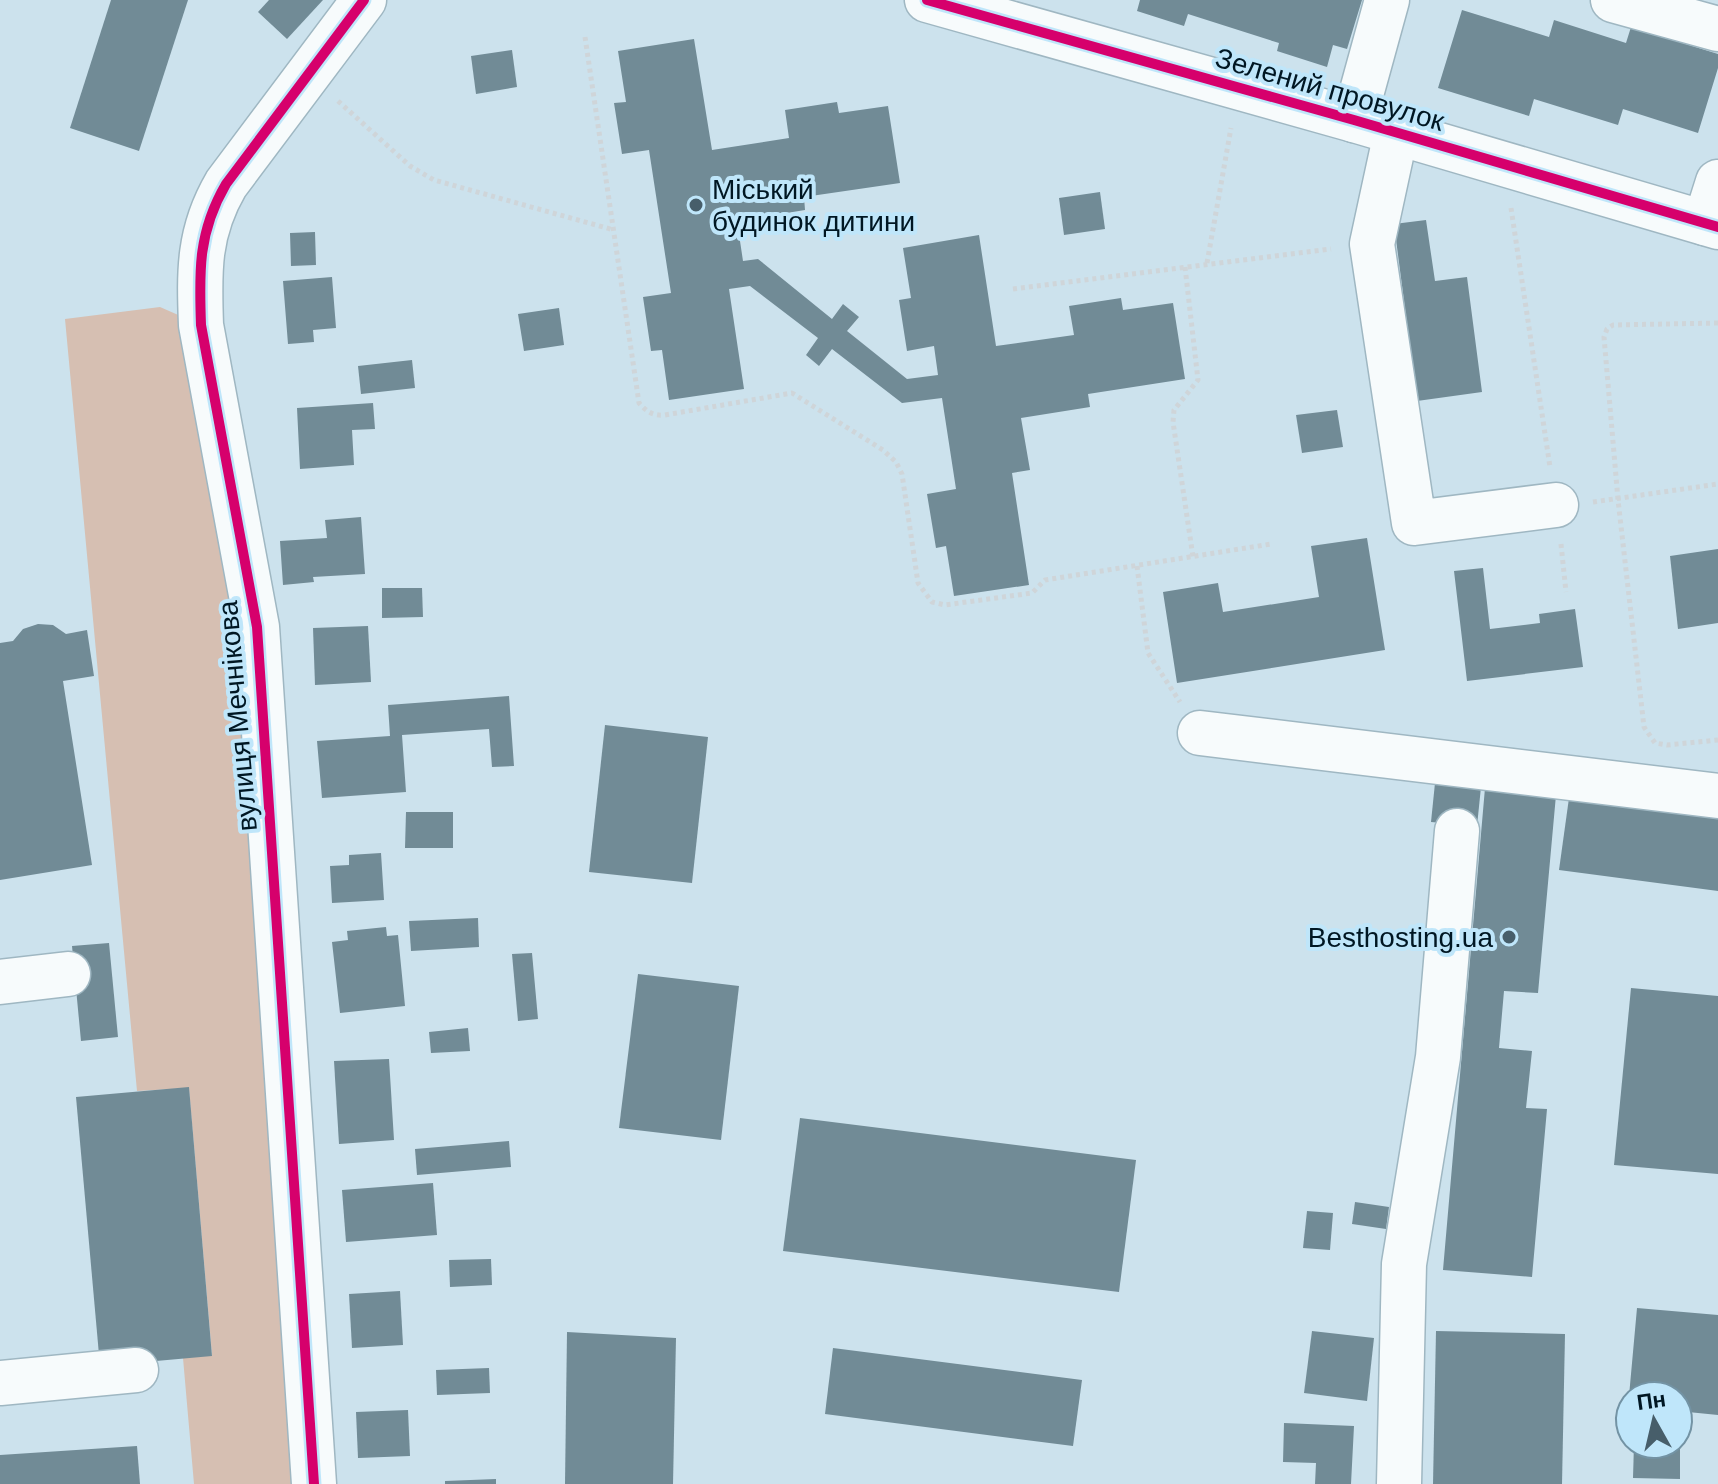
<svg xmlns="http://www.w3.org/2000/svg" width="1718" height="1484" font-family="Helvetica,sans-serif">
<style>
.green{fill:#d6bfb2}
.building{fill:#718b96}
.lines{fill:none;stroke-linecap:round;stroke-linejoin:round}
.minor-casing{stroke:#9fb7c2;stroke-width:47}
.path{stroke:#cfd5d9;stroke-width:5;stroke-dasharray:4 4;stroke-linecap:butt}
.minor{stroke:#f7fbfc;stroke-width:44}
.cycleway-casing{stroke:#bfe6fa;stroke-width:15}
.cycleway{stroke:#d6006c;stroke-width:10}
.poi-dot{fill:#475e6a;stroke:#bfe6fa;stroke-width:3}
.labels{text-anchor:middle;stroke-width:8;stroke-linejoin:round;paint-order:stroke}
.street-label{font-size:28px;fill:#001723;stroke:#bfe6fa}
.poi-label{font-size:28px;fill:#001723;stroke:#bfe6fa;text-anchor:start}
</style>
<rect width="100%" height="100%" fill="#cce2ed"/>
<path class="green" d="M160,307l41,18 51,264 62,895h-120l-11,-126 29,-3 -23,-267 -52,3 -72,-772z"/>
<g class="building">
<path d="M111,0h77l-49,151 -69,-23z"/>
<path d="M269,0h54l-36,39 -29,-27z"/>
<path d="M1140,0h222l-15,49 -14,-4 -6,22 -50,-16 2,-8 -91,-29 -4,12 -47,-15z"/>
<path d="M1462,10l87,27 5,-17 72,23 5,-16 87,27v14l-20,65 -75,-24 -5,16 -84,-26 -5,17 -91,-28z"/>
<path d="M694,39l18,111 77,-12 -4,-28 52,-8 2,11 49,-7 12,77 -96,14 1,13 -68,11 6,40 15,-2 74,60 11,-15 16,13 -12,14 60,48 31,-4 -4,-29 -27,5 -8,-51 12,-2 -8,-50 76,-13 17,111 78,-11 -5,-29 52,-8 2,12 50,-7 12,76 -97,15 2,13 -69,11 9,52 -18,3 17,112 -75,11 -8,-50 -10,2 -9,-54 29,-5 -14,-91 -40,5 -70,-54 -13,17 -13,-11 12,-17 -68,-52 -21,3 15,100 -75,11 -7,-50 -11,1 -8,-54 28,-4 -22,-143 -27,4 -8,-51 12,-1 -8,-51z"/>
<path d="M512,50l5,37 -41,7 -5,-38z"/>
<path d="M1100,192l5,37 -41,6 -5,-37z"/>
<path d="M1426,220l9,61 32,-4 15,115 -65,9 -23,-177z"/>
<path d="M315,232l1,33 -25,1 -1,-33z"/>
<path d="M332,277l4,51 -23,2 1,12 -26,2 -5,-63z"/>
<path d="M559,308l5,37 -40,6 -6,-37z"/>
<path d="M412,360l3,28 -54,6 -3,-28z"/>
<path d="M373,403l2,26 -23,1 2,35 -54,4 -3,-61z"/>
<path d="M1337,410l6,37 -41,6 -6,-38z"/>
<path d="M361,517l4,57 -52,3 1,5 -31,3 -3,-44 47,-3 -2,-18z"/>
<path d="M1367,538l18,112 -208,33 -14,-91 55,-9 5,29 96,-15 -8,-51z"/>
<path d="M1718,549v74l-40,6 -8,-73z"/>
<path d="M1483,568l7,61 50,-6 -1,-9 36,-5 8,58 -116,14 -13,-110z"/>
<path d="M382,588h40l1,29 -41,1z"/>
<path d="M38,624l15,1 13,9 21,-4 7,46 -31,5 29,184 -92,15v-237l13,-2 10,-12z"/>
<path d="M368,626l3,56 -56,3 -2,-57z"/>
<path d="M509,696l5,70 -22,1 -3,-38 -87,6 4,57 -84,6 -5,-57 73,-5 -2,-31z"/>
<path d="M605,725l103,12 -16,146 -103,-11z"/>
<path d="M1435,783l46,4 -4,39 -46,-4z"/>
<path d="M1485,788l71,7 -18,198 -34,-2 -5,57 33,3 -6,57 21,1 -15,168 -89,-7z"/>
<path d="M1569,798l149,18v75l-159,-21z"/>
<path d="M406,812h47v36h-48z"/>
<path d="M381,853l3,47 -52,3 -2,-37 19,-1v-10z"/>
<path d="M478,918l1,29 -68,4 -2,-30z"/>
<path d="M386,927l1,9 11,-1 7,71 -65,7 -8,-71 16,-2 -1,-9z"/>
<path d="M109,943l9,94 -37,4 -9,-95z"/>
<path d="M532,953l6,66 -20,2 -6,-67z"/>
<path d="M638,974l101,12 -18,154 -102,-12z"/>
<path d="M1631,988l87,8v178l-104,-9z"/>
<path d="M468,1028l2,23 -39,2 -2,-21z"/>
<path d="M389,1059l5,81 -55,4 -5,-83z"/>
<path d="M189,1087l23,269 -112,10 -24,-269z"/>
<path d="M800,1118l336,42 -17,132 -336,-41z"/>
<path d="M509,1141l2,26 -94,8 -2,-26z"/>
<path d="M433,1183l4,52 -91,7 -4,-52z"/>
<path d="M1355,1202l34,5 -3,22 -34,-5z"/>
<path d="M1307,1211l26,2 -3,37 -27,-2z"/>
<path d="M491,1259l1,26 -42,2 -1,-27z"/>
<path d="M400,1291l3,54 -51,3 -3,-54z"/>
<path d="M1637,1308l81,7v100l-40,-4v-15h-49z"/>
<path d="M1312,1331l62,7 -7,63 -63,-8z"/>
<path d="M1436,1331l129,3 -3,150h-129z"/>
<path d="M567,1332l109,6 -3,146h-108z"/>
<path d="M833,1348l249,32 -9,66 -248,-32z"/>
<path d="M489,1368l1,25 -53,2 -1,-25z"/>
<path d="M408,1410l2,46 -52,2 -2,-46z"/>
<path d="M1284,1423l70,3 -3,58h-36l1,-21 -33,-1z"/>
<path d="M1634,1444h46v35l-47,-1z"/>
<path d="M137,1446l3,38h-140v-29z"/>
<path d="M496,1479v5h-51v-3z"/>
</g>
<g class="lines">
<g class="minor-casing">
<g id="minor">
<path d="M927,0l427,120 364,107"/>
<path d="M1613,0l105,29"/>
<path d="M1354,120l33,-120"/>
<path d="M1396,133l-24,111 42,279 142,-18"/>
<path d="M1705,223l13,-41"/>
<path d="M1200,733l518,63"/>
<path d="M0,982l68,-8"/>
<path d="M0,1383l136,-13"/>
<path d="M314,1484l-57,-857 -56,-302c-2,-54 -3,-93 25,-141l138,-184"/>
<path d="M1399,1484l5,-220 34,-207 19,-226"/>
</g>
</g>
<g class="path">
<path d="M585,37l54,366c8,9 14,13 26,12l127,-22 91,57 13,12 6,12 16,109 14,19 13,3 87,-12 13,-13 226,-36"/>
<path d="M338,101l72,65 24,14 180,50"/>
<path d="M1511,208l39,259"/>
<path d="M1207,263l24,-135"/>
<path d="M1185,267l13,113 -24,30 -1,12 20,135"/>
<path d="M1013,289l318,-40"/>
<path d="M1718,323l-105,2 -6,4 -3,8 14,163 26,227 11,16 12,2 51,-5"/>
<path d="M1593,502l125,-18"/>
<path d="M1561,544l5,48"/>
<path d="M1137,566l11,87 32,49"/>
</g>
<use href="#minor" class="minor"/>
<g class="cycleway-casing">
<g id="cycleway">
<path d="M927,0l427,120 364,107"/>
<path d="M314,1484l-57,-857 -56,-302c-2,-54 -3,-93 25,-141l138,-184"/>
</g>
</g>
<use href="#cycleway" class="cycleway"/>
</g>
<g class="poi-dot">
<circle cx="696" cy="205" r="8"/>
<circle cx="1509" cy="937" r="8"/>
</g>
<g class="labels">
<g class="street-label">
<text transform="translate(1330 89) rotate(16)" y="10">Зелений провулок</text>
<text transform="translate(237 716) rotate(-95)" y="10">вулиця Мечнікова</text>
</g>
<g class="poi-label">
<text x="712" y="199">Міський<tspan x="712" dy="32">будинок дитини</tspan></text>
<text x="1493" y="947" text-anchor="end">Besthosting.ua</text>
</g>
</g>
<g transform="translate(1654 1420) rotate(352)"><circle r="38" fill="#bfe6fa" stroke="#7393a4" stroke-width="2"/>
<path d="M0-6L14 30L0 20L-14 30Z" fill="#475e6a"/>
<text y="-12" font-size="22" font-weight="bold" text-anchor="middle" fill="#001723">Пн</text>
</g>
</svg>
